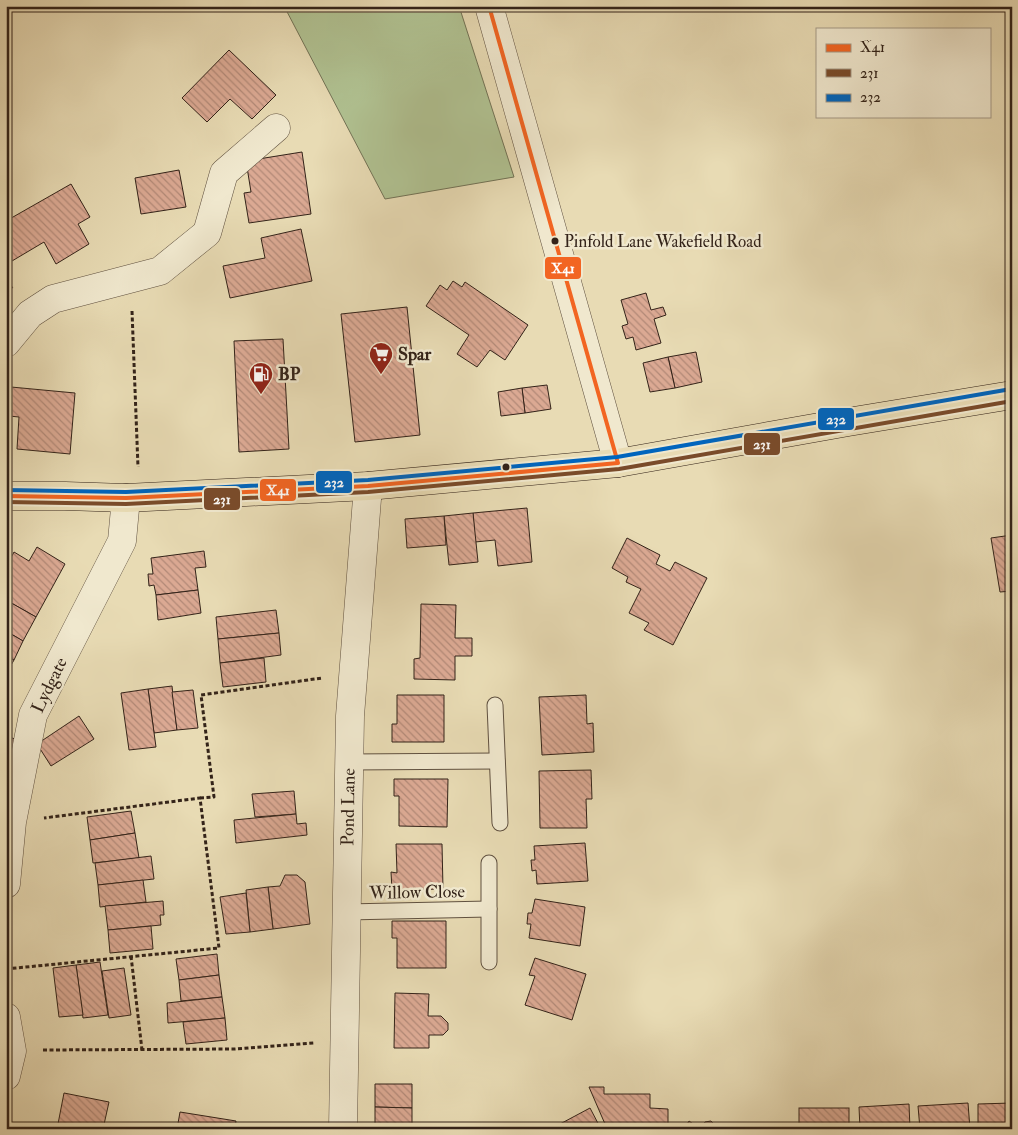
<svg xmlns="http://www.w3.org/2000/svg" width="1018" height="1135" font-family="'IM FELL Double Pica',serif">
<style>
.green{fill:#b0c191;stroke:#727255}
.building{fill:url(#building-back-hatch);stroke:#332319}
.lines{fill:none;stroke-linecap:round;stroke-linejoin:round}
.lane-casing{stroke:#605140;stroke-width:17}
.street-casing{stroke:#605140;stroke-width:29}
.highway-casing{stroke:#332319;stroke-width:29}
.path{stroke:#332319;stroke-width:3;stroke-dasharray:4 2.5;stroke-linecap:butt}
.lane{stroke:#f0e8ce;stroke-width:15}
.street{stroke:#f0e8ce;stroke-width:28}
.highway{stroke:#e8dbb4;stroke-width:28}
.bus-1-casing{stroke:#f0e8ce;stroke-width:8}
.bus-2-casing{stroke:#f0e8ce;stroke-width:8}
.bus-3-casing{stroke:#f0e8ce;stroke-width:8}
.bus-1{stroke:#f26522;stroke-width:4}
.bus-2{stroke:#7a4b2a;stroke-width:4}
.bus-3{stroke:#0065bd;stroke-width:4}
.bus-dot{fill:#332319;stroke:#f0e8ce;stroke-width:2}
.labels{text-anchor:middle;stroke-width:5;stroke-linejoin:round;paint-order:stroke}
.bus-label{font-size:17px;fill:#332319;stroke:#f0e8ce;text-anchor:start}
.poi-label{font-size:18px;font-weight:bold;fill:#332319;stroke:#f0e8ce;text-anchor:start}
.street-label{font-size:18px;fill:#332319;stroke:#f0e8ce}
.line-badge{stroke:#f0e8ce;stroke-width:2}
.badge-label{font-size:14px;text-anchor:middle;font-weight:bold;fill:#fff}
</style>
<defs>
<pattern id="building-back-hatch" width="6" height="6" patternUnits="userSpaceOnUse" patternTransform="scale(1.25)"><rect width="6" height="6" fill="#dba993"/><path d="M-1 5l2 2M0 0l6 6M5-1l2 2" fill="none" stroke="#b28977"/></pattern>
</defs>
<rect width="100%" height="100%" fill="#e8dbb4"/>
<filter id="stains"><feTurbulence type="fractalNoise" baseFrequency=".004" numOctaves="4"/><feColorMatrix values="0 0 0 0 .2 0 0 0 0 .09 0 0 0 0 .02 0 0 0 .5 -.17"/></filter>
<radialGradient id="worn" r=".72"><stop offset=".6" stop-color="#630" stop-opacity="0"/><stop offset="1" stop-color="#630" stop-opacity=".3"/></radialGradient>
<path class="green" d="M284,6h175l55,171 -129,22z"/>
<g class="building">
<path d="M229,50l47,45 -24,24 -22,-20 -23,23 -25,-24z"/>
<path d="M302,152l9,62 -62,9 -5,-30 7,-1 -5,-31z"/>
<path d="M179,170l7,37 -45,7 -6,-36z"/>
<path d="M71,184l19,33 -12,7 11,20 -33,20 -12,-22 -32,19 -6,-10v-30z"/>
<path d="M301,229l11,52 -82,17 -7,-32 42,-8 -4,-20z"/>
<path d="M453,281l9,6 3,-5 63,43 -23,35 -15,-10 -13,17 -20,-13 12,-19 -43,-29 14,-21 7,5z"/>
<path d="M646,293l5,17 12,-3 3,8 -12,4 7,24 -25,7 -3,-13 -7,2 -4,-13 6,-2 -7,-24z"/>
<path d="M407,307l13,128 -65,7 -14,-128z"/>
<path d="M283,339l6,110 -50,3 -5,-111z"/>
<path d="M696,352l6,30 -27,6 -7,-31z"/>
<path d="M668,357l7,31 -25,4 -7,-29z"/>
<path d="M547,385l4,24 -26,4 -3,-25z"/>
<path d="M11,387l64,6 -5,61 -53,-5 2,-32 -10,-1z"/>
<path d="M522,388l3,25 -24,3 -3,-24z"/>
<path d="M527,508l5,54 -34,4 -3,-26 -20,2 -2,-29z"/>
<path d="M473,513l5,49 -29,3 -5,-49z"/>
<path d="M444,516l2,29 -39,3 -2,-29z"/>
<path d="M1012,535v56l-12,1 -9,-54z"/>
<path d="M627,538l33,17 -4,9 14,7 5,-9 32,16 -34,67 -29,-15 5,-7 -20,-10 12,-24 -15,-7 2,-5 -16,-9z"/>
<path d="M37,547l28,17 -29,53 -30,-17v-33l8,-15 15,9z"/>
<path d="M204,551l2,16 -11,1 3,22 -42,5 -2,-10 -5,1 -1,-12h5l-2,-16z"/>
<path d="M198,590l3,23 -43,7 -2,-25z"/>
<path d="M6,600l30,17 -13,24 -17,-10z"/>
<path d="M421,604l35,1 -1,33h17v18h-17v24l-41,-1v-20l6,-1z"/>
<path d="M276,610l3,23 -61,6 -2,-22z"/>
<path d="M6,631l17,10 -9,19 -8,-4z"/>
<path d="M279,633l2,22 -61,8 -2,-24z"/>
<path d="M6,656l8,4 -8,14z"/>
<path d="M264,658l2,24 -43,5 -3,-24z"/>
<path d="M172,686l5,44 -23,3 -6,-44z"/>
<path d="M148,689l8,58 -27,3 -8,-57z"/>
<path d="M193,690l5,38 -21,2 -5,-38z"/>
<path d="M397,695h47v47h-52v-18h5z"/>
<path d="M586,695l1,29 6,-1 1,29 -52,3 -3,-58z"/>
<path d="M79,716l15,23 -43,27 -14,-22z"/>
<path d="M6,736l12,4 -5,15 -7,-1z"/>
<path d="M591,770l1,29h-6l1,29h-47l-1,-57z"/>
<path d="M394,779h54l-1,48 -48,-1v-30h-5z"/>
<path d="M294,791l2,23 -41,3 -3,-23z"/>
<path d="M131,811l4,22 -45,7 -3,-23z"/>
<path d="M296,814l1,10 9,-1 1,12 -71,8 -2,-23z"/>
<path d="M135,833l4,25 -46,5 -3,-23z"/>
<path d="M585,843l3,38 -51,3 -1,-14 -4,1 -1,-11h4l-1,-14z"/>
<path d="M396,844h46l1,45 -51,1 -1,-18 6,1z"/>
<path d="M151,856l3,23 -56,6 -3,-22z"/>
<path d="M285,875h12l8,7 5,42 -37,5 -5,-42 12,-1z"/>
<path d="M143,880l3,22 -46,5 -2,-22z"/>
<path d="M268,887l5,42 -23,3 -4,-42z"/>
<path d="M246,893l4,39 -24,2 -6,-37z"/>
<path d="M535,899l50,8 -5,39 -51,-8 2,-14h-4l1,-11h4z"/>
<path d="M163,901l1,14h-4l1,10 -53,5 -3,-24z"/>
<path d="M392,921h54v47h-49v-30h-5z"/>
<path d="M151,926l2,23 -43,4 -2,-23z"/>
<path d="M217,954l2,21 -40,5 -3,-21z"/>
<path d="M535,958l51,16 -14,46 -47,-15 10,-29 -6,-1z"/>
<path d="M100,962l8,53 -25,3 -7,-53z"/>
<path d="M76,965l7,50 -24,2 -6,-49z"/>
<path d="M124,968l7,47 -22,3 -7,-47z"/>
<path d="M219,975l3,22 -41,4 -2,-21z"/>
<path d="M395,993l34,1 -1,22h13l7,7v7l-5,5h-14v13h-35z"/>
<path d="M222,997l3,21 -57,5 -1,-20z"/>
<path d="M225,1018l2,22 -41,4 -3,-22z"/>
<path d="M375,1084h37v24l-37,-1z"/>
<path d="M589,1087h15v7h46v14l18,1v20h-48v-5h-15z"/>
<path d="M64,1093l45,9 -6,27h-46z"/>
<path d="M968,1103l2,26h-50l-2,-23z"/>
<path d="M1012,1103v26h-34v-25z"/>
<path d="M909,1104l1,25h-50l-1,-22z"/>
<path d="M375,1107l37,1v21h-37z"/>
<path d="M590,1108l11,21h-39l-2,-5z"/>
<rect x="799" y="1108" width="50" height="21"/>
<path d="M180,1112l56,9 -1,8h-58z"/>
<path d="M689,1121l11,8h-16z"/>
<path d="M711,1121l7,8h-18l5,-7z"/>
</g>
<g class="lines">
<g class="lane-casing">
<g id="lane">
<path d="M495,705l5,118"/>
<path d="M349,762l148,-1"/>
<path d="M346,912l143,-3"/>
<path d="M489,962v-99"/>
</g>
</g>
<g class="street-casing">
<g id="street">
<path d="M489,6l129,457"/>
<path d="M6,343l24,-29 23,-15 107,-28 47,-38 17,-60 52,-45"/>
<path d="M6,884l6,-62 21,-107 89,-174 4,-43"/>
<path d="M6,1017l6,34 -6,25"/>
<path d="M343,1129l7,-413 18,-230"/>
</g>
</g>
<g class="highway-casing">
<path id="highway" d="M6,496h59l61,2 242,-12 250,-23 230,-41 164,-27"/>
</g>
<g class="path">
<path d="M6,280l7,10"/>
<path d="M132,311l6,156"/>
<path d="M200,798l14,-1 -13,-102 121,-17"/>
<path d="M131,956l11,94"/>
<path d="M6,969l213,-21 -19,-150 -156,20"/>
<path d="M43,1050l192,-1 79,-6"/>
</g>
<use href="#lane" class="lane"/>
<use href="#street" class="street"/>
<use href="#highway" class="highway"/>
<g class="bus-1-casing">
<path id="bus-1" d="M6,496l120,2 242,-12 250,-23 -129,-457"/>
</g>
<g class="bus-2-casing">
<path id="bus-2" d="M6,502l120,2 242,-12 251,-23 393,-68"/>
</g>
<g class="bus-3-casing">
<path id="bus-3" d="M6,490l120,2 242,-12 249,-23 394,-68"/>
</g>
<use href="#bus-1" class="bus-1"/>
<use href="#bus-2" class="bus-2"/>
<use href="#bus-3" class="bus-3"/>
</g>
<defs>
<g id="supermarket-pin" transform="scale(1.25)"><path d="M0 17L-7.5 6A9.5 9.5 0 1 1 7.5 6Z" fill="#8f2418" stroke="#f0e8ce"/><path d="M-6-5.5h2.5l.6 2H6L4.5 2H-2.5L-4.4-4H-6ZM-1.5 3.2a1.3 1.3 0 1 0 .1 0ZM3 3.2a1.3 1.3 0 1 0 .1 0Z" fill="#fff"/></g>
<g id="fuel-pin" transform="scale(1.25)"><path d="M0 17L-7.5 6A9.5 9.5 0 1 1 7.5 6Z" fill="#8f2418" stroke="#f0e8ce"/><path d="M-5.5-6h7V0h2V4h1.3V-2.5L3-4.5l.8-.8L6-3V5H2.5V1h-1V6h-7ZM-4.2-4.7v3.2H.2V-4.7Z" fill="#fff"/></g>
</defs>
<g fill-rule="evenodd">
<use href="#supermarket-pin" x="381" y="354"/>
<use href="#fuel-pin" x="261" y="374"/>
</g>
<g class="bus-dot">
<circle cx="555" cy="241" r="4.5"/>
<circle cx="506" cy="467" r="4.5"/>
</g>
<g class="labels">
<g class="bus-label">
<text x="564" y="247">Pinfold Lane Wakefield Road</text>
</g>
<g class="poi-label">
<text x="398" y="360">Spar</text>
<text x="278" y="380">BP</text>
</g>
<g class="street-label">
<text transform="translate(49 685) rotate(-64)" y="6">Lydgate</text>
<text transform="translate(348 807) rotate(-89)" y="6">Pond Lane</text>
<text transform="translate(417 892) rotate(-1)" y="6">Willow Close</text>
</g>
</g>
<g class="line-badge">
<rect x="544" y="256" width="38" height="24" rx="5" fill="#f26522"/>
<rect x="817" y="407" width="38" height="24" rx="5" fill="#0065bd"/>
<rect x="743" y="432" width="38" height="24" rx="5" fill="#7a4b2a"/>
<rect x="315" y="470" width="38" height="24" rx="5" fill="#0065bd"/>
<rect x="259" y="478" width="38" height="24" rx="5" fill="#f26522"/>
<rect x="203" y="487" width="38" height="24" rx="5" fill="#7a4b2a"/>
</g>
<g class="badge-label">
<text x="563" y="273">X41</text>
<text x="836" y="424">232</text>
<text x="762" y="449">231</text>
<text x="334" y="487">232</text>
<text x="278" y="495">X41</text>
<text x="222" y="504">231</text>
</g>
<rect width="1018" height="1135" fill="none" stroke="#e8dbb4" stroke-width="25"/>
<rect x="8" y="8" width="1003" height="1120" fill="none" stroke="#332319" stroke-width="2.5"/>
<rect x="12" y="12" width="993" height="1110" fill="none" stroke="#332319"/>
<rect x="816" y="28" width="175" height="90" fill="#f0e8ce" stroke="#a49986"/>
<rect x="826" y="44" width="25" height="8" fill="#f26522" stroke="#a49986"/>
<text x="860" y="52" font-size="15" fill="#332319">X41</text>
<rect x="826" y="69" width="25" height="8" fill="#7a4b2a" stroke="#a49986"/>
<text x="860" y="78" font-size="15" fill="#332319">231</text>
<rect x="826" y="94" width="25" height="8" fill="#0065bd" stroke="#a49986"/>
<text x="860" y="102" font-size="15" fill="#332319">232</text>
<rect width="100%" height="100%" filter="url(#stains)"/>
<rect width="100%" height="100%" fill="url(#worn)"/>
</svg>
